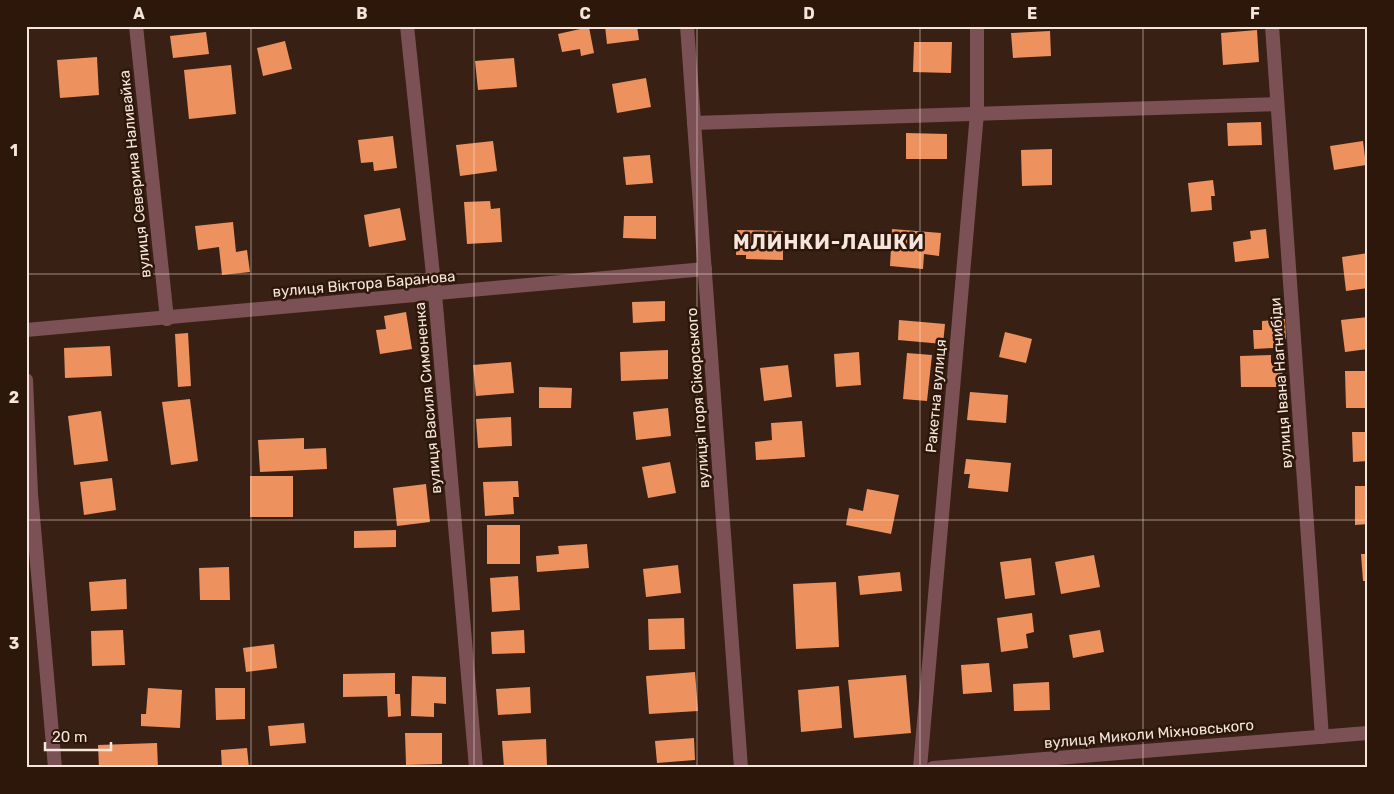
<svg xmlns="http://www.w3.org/2000/svg" width="1394" height="794" font-family="Rubik,sans-serif">
<style>
.building{fill:#ed925f}
.lines{fill:none;stroke-linecap:round;stroke-linejoin:round}
.minor{stroke:#7c5155;stroke-width:14}
.grid{fill:none;stroke:#f5e5dc;stroke-width:1;stroke-opacity:0.55}
.labels{text-anchor:middle;stroke-width:5;stroke-linejoin:round;paint-order:stroke}
.street-label{font-size:15px;fill:#f5e5dc;stroke:#2d170a}
.district-label{font-size:20px;font-weight:bold;letter-spacing:1px;fill:#f5e5dc;stroke:#2d170a}
.neatline{fill:none;stroke:#f5e5dc;stroke-width:2}
.grid-label{font-size:16px;text-anchor:middle;font-weight:bold;fill:#f5e5dc}
</style>
<rect width="100%" height="100%" fill="#382114"/>
<g class="building">
<path d="M605,26h32l2,14 -32,4z"/>
<path d="M589,27l5,26 -13,3 -1,-7 -18,3 -4,-18z"/>
<path d="M1257,30l2,32 -36,3 -2,-32z"/>
<path d="M1050,31l1,25 -38,2 -2,-25z"/>
<path d="M206,32l3,22 -36,4 -3,-22z"/>
<path d="M285,41l7,28 -29,7 -6,-28z"/>
<path d="M914,42h38l-1,31 -38,-1z"/>
<path d="M97,57l2,38 -39,3 -3,-38z"/>
<path d="M514,58l3,29 -39,3 -3,-29z"/>
<path d="M231,65l5,49 -47,5 -5,-49z"/>
<path d="M646,78l5,29 -34,6 -5,-29z"/>
<path d="M1261,122l1,23 -34,1 -1,-23z"/>
<path d="M906,133l41,1v25h-41z"/>
<path d="M393,136l4,32 -23,3 -1,-9 -12,1 -3,-23z"/>
<path d="M493,141l4,30 -37,5 -4,-31z"/>
<path d="M1363,141l3,24 -32,5 -4,-24z"/>
<path d="M1052,149v36l-30,1 -1,-36z"/>
<path d="M650,155l3,28 -27,2 -3,-28z"/>
<path d="M1213,180l2,16h-4l1,14 -21,2 -3,-29z"/>
<path d="M490,201l1,8 9,-1 2,34 -35,2 -3,-42z"/>
<path d="M400,208l6,32 -37,7 -5,-32z"/>
<path d="M624,216h32v23l-33,-1z"/>
<path d="M233,222l3,30 11,-2 3,22 -28,3 -3,-28 -21,3 -3,-24z"/>
<path d="M892,229l49,4 -2,23 -15,-2 -1,15 -33,-3z"/>
<path d="M1266,229l3,29 -34,4 -2,-20 18,-3 -1,-8z"/>
<path d="M737,230l46,1v29l-37,-1v-4h-10z"/>
<path d="M1368,253v35l-22,3 -4,-34z"/>
<path d="M665,301v20l-32,2 -1,-21z"/>
<path d="M406,312l6,37 -32,5 -4,-24 10,-1 -2,-13z"/>
<path d="M1368,317v32l-23,3 -4,-32z"/>
<path d="M1285,319l1,20 -12,1v8l-20,1 -1,-19h9v-9z"/>
<path d="M899,320l46,4 -2,20 -45,-4z"/>
<path d="M1005,332l27,7 -6,24 -27,-6z"/>
<path d="M188,333l3,53 -13,1 -3,-53z"/>
<path d="M110,346l2,30 -47,2 -1,-30z"/>
<path d="M668,350v29l-47,2 -1,-29z"/>
<path d="M859,352l2,33 -25,2 -2,-33z"/>
<path d="M907,353l25,2 -5,46 -24,-2z"/>
<path d="M1271,355v8l11,-1 1,25h-42l-1,-31z"/>
<path d="M511,362l3,31 -38,3 -3,-31z"/>
<path d="M788,365l4,32 -28,4 -4,-33z"/>
<path d="M1345,371h23v37h-22z"/>
<path d="M539,387l33,1 -1,20h-32z"/>
<path d="M970,392l38,3 -2,28 -39,-3z"/>
<path d="M190,399l8,62 -27,4 -9,-63z"/>
<path d="M668,408l3,28 -35,4 -3,-28z"/>
<path d="M101,411l7,50 -34,4 -6,-49z"/>
<path d="M511,417l1,29 -34,2 -2,-29z"/>
<path d="M802,421l3,36 -49,3 -1,-18 17,-2 -1,-17z"/>
<path d="M1352,432h16v29l-15,1z"/>
<path d="M304,438v11l22,-1 1,21 -67,3 -2,-32z"/>
<path d="M966,459l45,4 -3,29 -40,-4 2,-14h-6z"/>
<path d="M670,462l6,31 -28,5 -6,-31z"/>
<rect x="250" y="476" width="43" height="41"/>
<path d="M112,478l4,32 -32,5 -4,-33z"/>
<path d="M518,481l1,16h-6l1,17 -29,2 -2,-34z"/>
<path d="M426,484l4,38 -33,4 -4,-38z"/>
<path d="M1355,486h13v38l-13,1z"/>
<path d="M867,489l32,6 -8,39 -45,-9 3,-17 14,3z"/>
<rect x="487" y="525" width="33" height="39"/>
<path d="M396,530v17l-42,1v-17z"/>
<path d="M587,544l2,24 -52,4 -1,-16 23,-2 -1,-8z"/>
<path d="M1361,554h7v27h-5z"/>
<path d="M1094,555l6,32 -39,7 -6,-32z"/>
<path d="M1031,558l4,37 -30,4 -5,-37z"/>
<path d="M678,565l3,28 -35,4 -3,-28z"/>
<path d="M229,567l1,33h-30l-1,-32z"/>
<path d="M900,572l2,19 -42,4 -2,-19z"/>
<path d="M518,576l2,34 -28,2 -2,-34z"/>
<path d="M126,579l1,30 -36,2 -2,-29z"/>
<path d="M836,582l3,65 -43,2 -3,-65z"/>
<path d="M1032,613l2,19 -8,2 2,14 -27,4 -4,-34z"/>
<path d="M684,618l1,31 -36,1 -1,-31z"/>
<path d="M123,630l2,35 -33,1 -1,-35z"/>
<path d="M524,630l1,23 -33,1 -1,-22z"/>
<path d="M1100,630l4,22 -31,6 -4,-23z"/>
<path d="M274,644l3,24 -31,4 -3,-24z"/>
<path d="M989,663l3,29 -29,2 -2,-29z"/>
<path d="M695,672l3,39 -49,3 -3,-38z"/>
<path d="M395,673v21h5l1,22 -13,1 -1,-21 -44,1v-23z"/>
<path d="M906,675l5,58 -57,5 -6,-58z"/>
<path d="M412,676l34,1v27l-12,-1v14l-23,-1z"/>
<path d="M1049,682l1,28 -36,1 -1,-27z"/>
<path d="M839,686l3,42 -41,4 -3,-42z"/>
<path d="M530,687l1,26 -33,2 -2,-26z"/>
<path d="M148,688l34,2 -2,38 -39,-2v-12h5z"/>
<path d="M215,688h30v31l-29,1z"/>
<path d="M304,723l2,20 -36,3 -2,-20z"/>
<path d="M405,733h37v31l-36,1z"/>
<path d="M694,738l1,22 -38,3 -2,-22z"/>
<path d="M546,739l1,27 -43,2 -2,-27z"/>
<path d="M157,743l1,25h-59l-1,-23z"/>
<path d="M247,748l2,20h-27l-1,-18z"/>
</g>
<g class="lines">
<g class="minor">
<path d="M136,26l31,293"/>
<path d="M407,26l28,268 41,474"/>
<path d="M687,26l54,742"/>
<path d="M1272,26l50,711"/>
<path d="M694,123l583,-19"/>
<path d="M26,330l679,-61"/>
<path d="M26,380l5,114 24,274"/>
<path d="M920,768l57,-655v-87"/>
<path d="M933,768l435,-35"/>
</g>
</g>
<path class="grid" d="M251,26v742M474,26v742M697,26v742M920,26v742M1143,26v742M26,274h1342M26,520h1342"/>
<g class="labels">
<g class="street-label">
<text transform="translate(135 174) rotate(-96)" y="5">вулиця Северина Наливайка</text>
<text transform="translate(364 284) rotate(-5)" y="5">вулиця Віктора Баранова</text>
<text transform="translate(1281 383) rotate(-94)" y="5">вулиця Івана Нагнибіди</text>
<text transform="translate(936 396) rotate(-85)" y="5">Ракетна вулиця</text>
<text transform="translate(428 398) rotate(-95)" y="5">вулиця Василя Симоненка</text>
<text transform="translate(698 398) rotate(-94)" y="5">вулиця Ігоря Сікорського</text>
<text transform="translate(1149 734) rotate(-5)" y="5">вулиця Миколи Міхновського</text>
</g>
<g class="district-label">
<text x="829" y="249">МЛИНКИ-ЛАШКИ</text>
</g>
</g>
<rect width="1394" height="794" fill="none" stroke="#2d170a" stroke-width="55"/>
<path d="M45 742v8h66v-8" fill="none" stroke="#f5e5dc" stroke-width="2.5"/>
<text x="52" y="742" font-size="15" fill="#f5e5dc" stroke="#2d170a" stroke-width="4" paint-order="stroke">20 m</text>
<rect x="28" y="28" width="1338" height="738" class="neatline"/>
<g class="grid-label">
<text x="139" y="19">A</text>
<text x="362" y="19">B</text>
<text x="585" y="19">C</text>
<text x="809" y="19">D</text>
<text x="1032" y="19">E</text>
<text x="1255" y="19">F</text>
<text x="14" y="156">1</text>
<text x="14" y="403">2</text>
<text x="14" y="649">3</text>
</g>
</svg>
